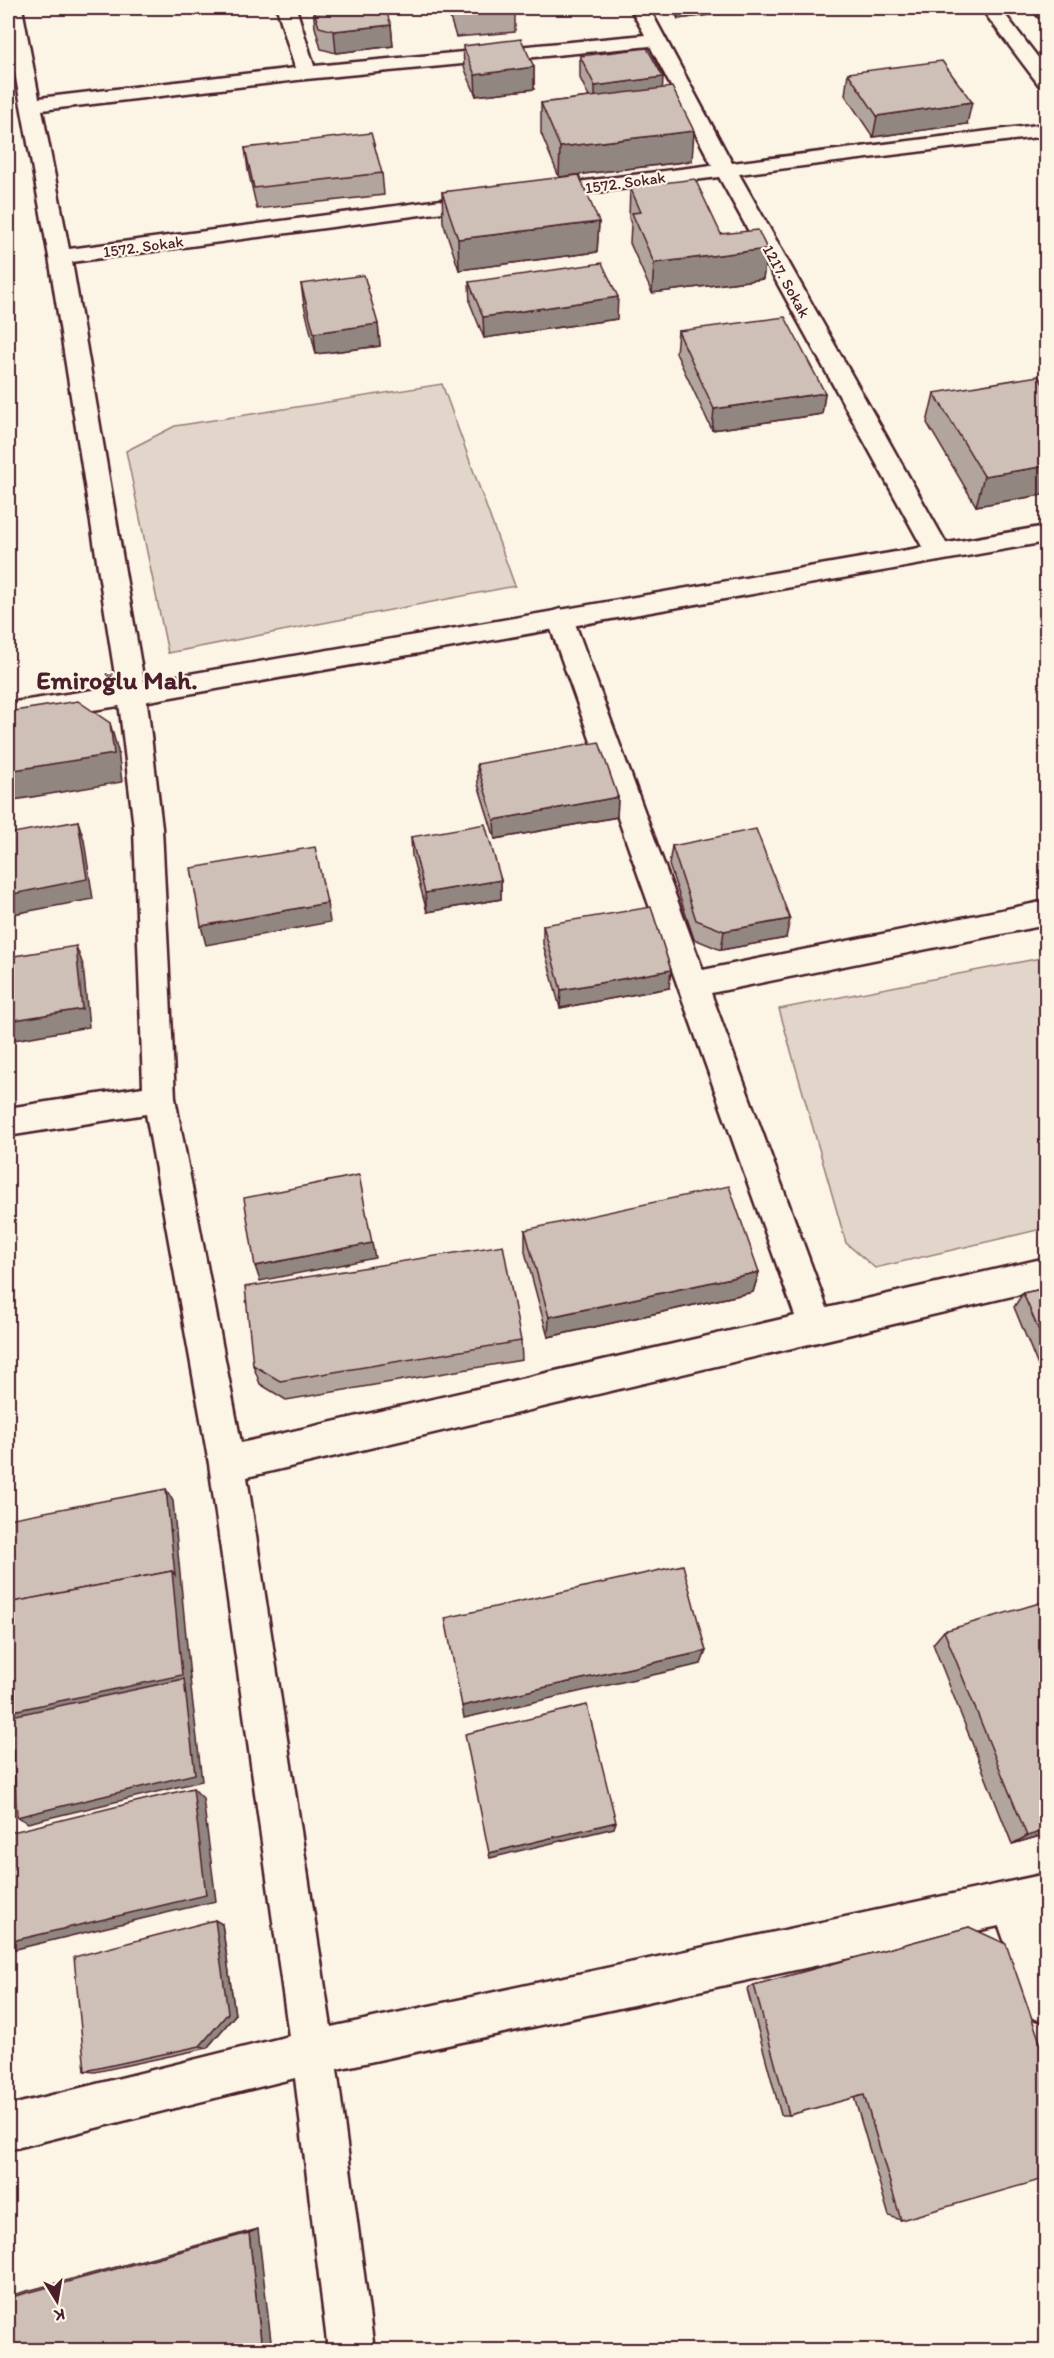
<svg xmlns="http://www.w3.org/2000/svg" width="1054" height="2358" font-family="Itim,sans-serif">
<style>
.green{fill:#e2d5ca;stroke:#967a7a;stroke-width:1.5}
.lines{fill:none;stroke-linecap:round;stroke-linejoin:round}
.street-casing{stroke:#4a1f2b;stroke-width:5}
.secondary-casing{stroke:#4a1f2b;stroke-width:5}
.street{fill:#fcf5e5;fill-rule:evenodd}
.secondary{fill:#fcf5e5;fill-rule:evenodd}
.wall{fill:#b2a59d;stroke:#4a1f2b;stroke-width:1.5}
.shaded-wall{fill:#918680;stroke:#4a1f2b;stroke-width:1.5}
.building{fill:#cfc0b7;stroke:#4a1f2b;stroke-width:1.5}
.labels{text-anchor:middle;stroke-width:4.5;stroke-linejoin:round;paint-order:stroke}
.far-street-label{font-size:16px;fill:#4a1f2b;stroke:#fcf5e5}
.district-label{font-size:26px;font-weight:bold;fill:#4a1f2b;stroke:#fcf5e5}
</style>
<rect width="100%" height="100%" fill="#fcf5e5"/>
<filter id="ink" filterUnits="userSpaceOnUse"><feTurbulence type="fractalNoise" baseFrequency=".0167" numOctaves="2"/><feDisplacementMap in="SourceGraphic" scale="12" xChannelSelector="R" yChannelSelector="G"/><feConvolveMatrix kernelMatrix="1 2 1 2 8 2 1 2 1" color-interpolation-filters="sRGB"/></filter>
<g filter="url(#ink)">
<g class="green">
<path d="M442,384l73,202 -347,67 -42,-202 49,-25z"/>
<path d="M1046,957v271l-171,40 -29,-25 -67,-234z"/>
</g>
<g class="lines">
<g class="street-casing">
<path id="street" d="M8,8h14l17,90 256,-30 -18,-60h19l18,58 331,-31 -15,-27h19l83,155 314,-39v12l-307,38 212,378 -4,6 -9,3 -9,-3 -4,-6 -206,-375 -181,22 -8,-1 -3,-5 3,-5 8,-1 174,-22 -62,-119 -344,33 -264,31 27,139 418,-55 8,1 3,5 -3,5 -8,1 -415,56 74,432 16,134 13,270 66,345 554,-127 -248,-698 4,-6 9,-3 9,3 4,6 130,352 343,-69v24l-335,68 116,315 219,-50v30l-799,189 84,550 715,-153v42l-8,1 8,25v81l-15,-6 -32,-91 -662,143 37,281h-46l-33,-272 -287,72v-44l281,-70 -80,-572 -63,-350 -138,22v-28l135,-21 -9,-259 -16,-134 -69,-437 -41,-222z"/>
</g>
<g class="secondary-casing">
<g id="secondary">
<path d="M981,8h19l46,60v19l-7,-2z"/>
<path d="M1032,8h14v11l-7,-2z"/>
<path d="M1046,526v16l-914,162 -124,19v-20l124,-19z"/>
</g>
</g>
<use href="#street" class="street"/>
<use href="#secondary" class="secondary"/>
</g>
<g class="wall">
<path d="M313,8l78,17 2,21 -57,7 -15,-4 -6,-22z"/>
<path d="M447,8h67l1,2v22l-59,5z"/>
<path d="M672,8h85v1l-79,10z"/>
<path d="M463,46l71,21v22l-58,7 -12,-29z"/>
<path d="M580,56l82,33 30,72 -133,16 -18,-44v-30l48,-6 -9,-19z"/>
<path d="M848,73l119,51 -94,13 -28,-42z"/>
<path d="M245,148l137,25 2,22 -127,14 -9,-39z"/>
<path d="M630,187l91,47 46,15 -4,30 -111,14 -22,-50 1,-19 -2,-6z"/>
<path d="M442,192l157,30 -2,30 -138,18 -16,-48z"/>
<path d="M469,282l148,37 -133,19 -14,-35z"/>
<path d="M301,284l77,40 2,22 -64,8 -12,-49z"/>
<path d="M678,331l147,62 -3,21 -110,16 -36,-77z"/>
<path d="M1047,390v104l-71,12 -49,-83 7,-30z"/>
<path d="M477,764l141,33 -1,20 -122,22 -17,-55z"/>
<path d="M411,837l90,43v19l-74,13 -15,-56z"/>
<path d="M672,846l114,92 -65,12 -27,-11 -25,-74z"/>
<path d="M543,925l126,63 -109,20 -17,-64z"/>
<path d="M525,1230l234,42 -6,20 -205,45 -23,-85z"/>
<path d="M1047,1288v100l-33,-81 9,-14z"/>
<path d="M521,1341l1,19 -236,40 -26,-16 -7,-19z"/>
<path d="M1047,1611v223l-35,10 -79,-200 11,-13z"/>
<path d="M222,1924l13,91 -28,33 -112,24 -10,-1z"/>
<path d="M969,1927l-68,293 -12,-4 -35,-119 -65,18h-8l-34,-126 7,-4z"/>
<path d="M258,2229l-250,121v-54z"/>
</g>
<g class="shaded-wall">
<path d="M679,8h78v1l-79,10z"/>
<path d="M391,25l2,21 -57,7 -2,-22z"/>
<path d="M534,67v22l-58,7 -1,-21z"/>
<path d="M663,77l-1,22 -67,8v-21z"/>
<path d="M972,102l-5,22 -94,13 4,-21z"/>
<path d="M694,131l-2,30 -133,16 1,-30z"/>
<path d="M599,222l-2,30 -138,18 -1,-31z"/>
<path d="M767,249l-4,30 -111,14 2,-30z"/>
<path d="M618,297l-1,22 -133,19 -1,-21z"/>
<path d="M378,324l2,22 -64,8 -2,-21z"/>
<path d="M825,393l-3,21 -110,16 2,-21z"/>
<path d="M1047,466v28l-71,12 8,-30z"/>
<path d="M110,723l8,28 4,31 -114,19v-30z"/>
<path d="M618,797l-1,20 -122,22 -1,-19z"/>
<path d="M78,821l6,19 9,59 -85,16v-20z"/>
<path d="M501,880v19l-74,13 -2,-19z"/>
<path d="M327,903l3,19 -124,23 -5,-19z"/>
<path d="M790,919l-4,19 -65,12 3,-19z"/>
<path d="M76,946l7,19 6,62 -81,14v-20z"/>
<path d="M671,970l-2,18 -109,20 1,-18z"/>
<path d="M372,1243l3,15 -115,23 -5,-15z"/>
<path d="M759,1272l-6,20 -205,45 1,-20z"/>
<path d="M166,1489l7,12 18,187 11,93 -174,42 -11,-6 6,-93 -15,-12 164,-141z"/>
<path d="M706,1651l-5,13 -237,54 -2,-12z"/>
<path d="M193,1788l10,10 13,103 -208,50v-9z"/>
<path d="M616,1822l-2,6 -124,30 -1,-5z"/>
<path d="M1047,1830v4l-35,10 15,-8z"/>
<path d="M215,1920l7,4 13,91 -28,33 -7,-2z"/>
<path d="M258,2229l14,121h-10l-13,-117z"/>
</g>
<g class="building">
<path d="M313,8h72l6,17 -57,6 -15,-4z"/>
<path d="M453,8h61l1,2 -60,6z"/>
<path d="M521,39l13,28 -59,8 -12,-29z"/>
<path d="M647,48l16,29 -68,9 -15,-30z"/>
<path d="M942,61l30,41 -95,14 -29,-43z"/>
<path d="M672,87l22,44 -134,16 -19,-44z"/>
<path d="M371,133l11,40 -128,15 -9,-40z"/>
<path d="M579,175l20,47 -141,17 -16,-47z"/>
<path d="M695,179l26,55 37,-4 9,19 -113,14 -22,-50 9,-1 -11,-25z"/>
<path d="M602,263l16,34 -135,20 -14,-35z"/>
<path d="M364,275l14,49 -64,9 -13,-49z"/>
<path d="M785,317l40,76 -111,16 -36,-78z"/>
<path d="M1038,376l9,14v76l-63,10 -50,-83z"/>
<path d="M78,701l32,22 4,31 -106,17v-59z"/>
<path d="M599,742l19,55 -124,23 -17,-56z"/>
<path d="M78,821l9,58 -79,16v-61z"/>
<path d="M485,824l16,56 -76,13 -14,-56z"/>
<path d="M756,829l34,90 -66,12 -28,-11 -24,-74z"/>
<path d="M315,847l12,56 -126,23 -10,-58z"/>
<path d="M651,907l20,63 -110,20 -18,-65z"/>
<path d="M76,946l6,63 -74,12v-64z"/>
<path d="M359,1175l13,68 -117,23 -11,-68z"/>
<path d="M729,1186l30,86 -210,45 -24,-87z"/>
<path d="M503,1245l18,96 -241,40 -27,-16 -8,-78z"/>
<path d="M1047,1288v62l-24,-57z"/>
<path d="M166,1489l9,86 -3,-4 -164,32v-84z"/>
<path d="M683,1565l23,86 -244,55 -17,-88z"/>
<path d="M172,1571l10,104 -174,37v-109z"/>
<path d="M1043,1602l4,9v219l-20,6 -83,-205z"/>
<path d="M184,1679l11,95 -178,43 -5,-101z"/>
<path d="M587,1705l29,117 -127,31 -24,-119z"/>
<path d="M193,1788l13,107 -198,47v-109z"/>
<path d="M215,1920l13,93 -28,33 -115,25 -11,-114z"/>
<path d="M969,1927l37,17 41,118v116l-146,42 -37,-125 -75,20 -35,-130z"/>
<path d="M249,2233l13,117h-254v-52z"/>
</g>
</g>
<g class="labels">
<g class="far-street-label">
<text transform="translate(625 182) rotate(-8)" y="6">1572. Sokak</text>
<text transform="translate(143 246) rotate(-8)" y="6">1572. Sokak</text>
<text transform="translate(787 281) rotate(61)" y="6">1217. Sokak</text>
</g>
<g class="district-label">
<text x="117" y="689">Emiroğlu Mah.</text>
</g>
</g>
<rect width="1054" height="2358" fill="none" stroke="#fcf5e5" stroke-width="30"/>
<rect x="15" y="15" width="1024" height="2328" fill="none" stroke="#4a1f2b" stroke-width="2" filter="url(#ink)"/>
<g transform="translate(57 2301) rotate(169)" stroke="#fcf5e5" stroke-width="4.5" paint-order="stroke">
<path d="M0-4.5L10 22L0 15L-10 22Z" fill="#4a1f2b"/>
<text y="-9" font-size="16" font-weight="bold" text-anchor="middle" fill="#4a1f2b">K</text>
</g>
</svg>
